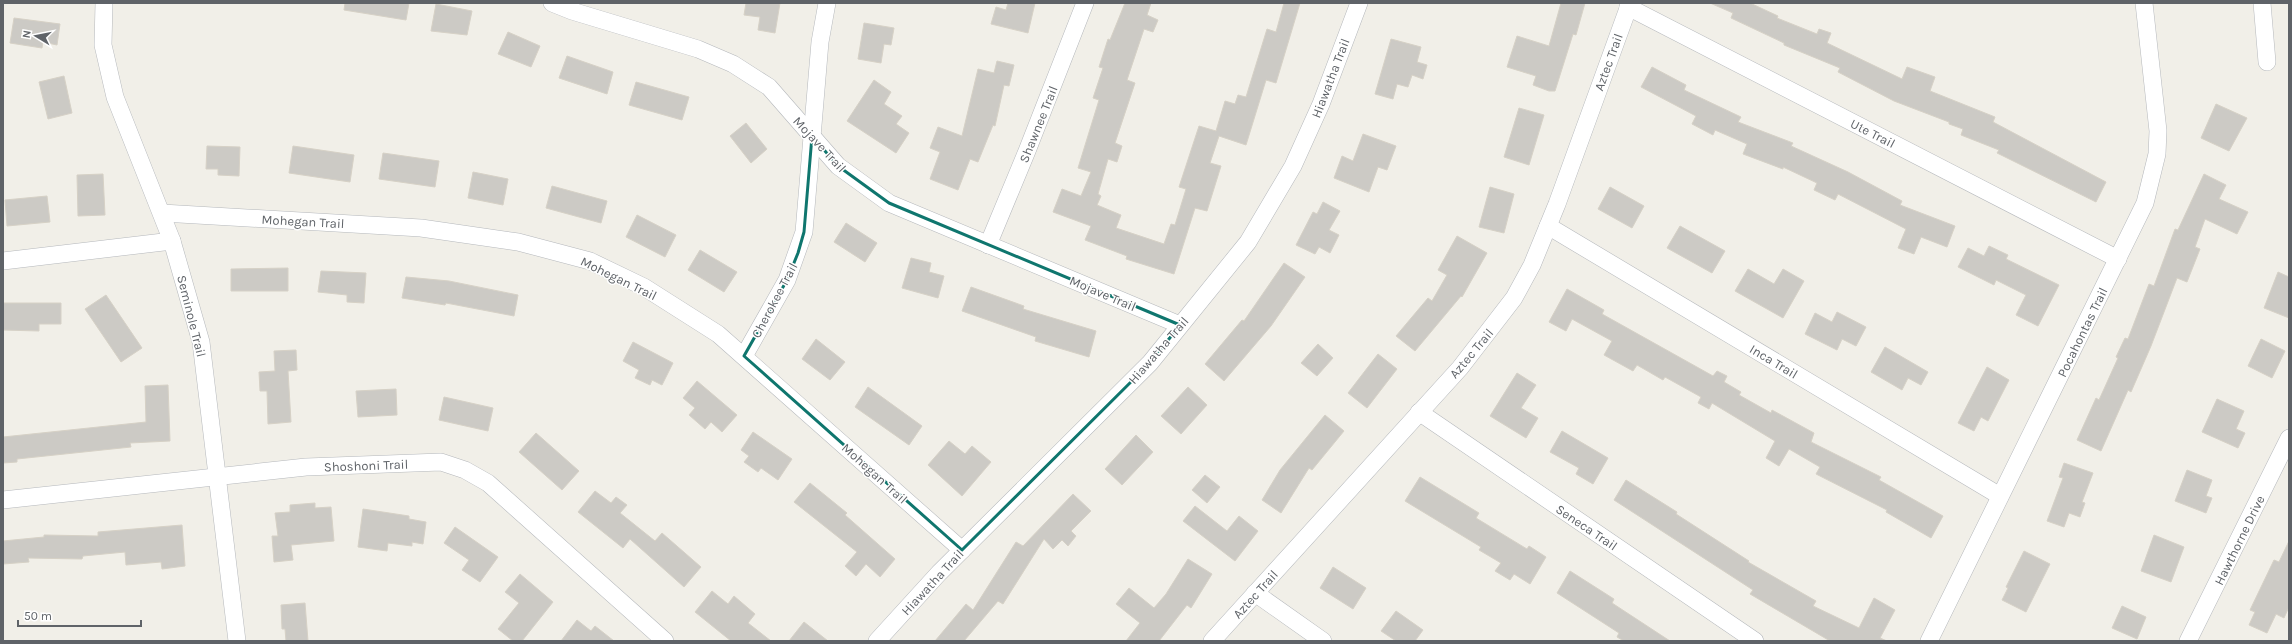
<svg xmlns="http://www.w3.org/2000/svg" width="2292" height="644" font-family="Karla,sans-serif">
<style>
.building{fill:#cccac5;stroke:#d6d1c6}
.lines{fill:none;stroke-linecap:round;stroke-linejoin:round}
.minor-casing{stroke:#b5b8bc;stroke-width:18}
.minor{stroke:#fff;stroke-width:17}
.marked{fill:none;stroke:#0f766e;stroke-width:3;stroke-linejoin:round}
.labels{text-anchor:middle;stroke-width:3;stroke-linejoin:round;paint-order:stroke}
.street-label{font-size:13px;fill:#5f6368;stroke:#fff}
</style>
<rect width="100%" height="100%" fill="#f1efe8"/>
<g class="building">
<path d="M345,3h64l-3,17 -62,-10z"/>
<path d="M746,3h34l-5,30 -17,-3 2,-13 -16,-2z"/>
<path d="M1008,3h27l-7,30 -37,-9 5,-17 10,3z"/>
<path d="M1125,3h26l-4,12 11,5 -5,12 -9,-3 -17,51 8,3 -20,60 7,3 -5,16 -9,-3 -10,35 3,2 -4,9 24,10 -5,13 48,16 7,-20 4,1 11,-36 -7,-2 20,-61 17,5 9,-30 10,3 3,-9 8,2 21,-68 9,3 8,-29h16l-24,80 -10,-3 -20,65 -27,-9 -9,27 11,3 -14,45 -12,-3 -21,66 -48,-15 1,-3 -42,-16 6,-14 -38,-14 9,-23 19,7 10,-24 -13,-4 21,-68 -6,-2 10,-30 -4,-1 9,-28 2,1z"/>
<path d="M1561,3h24l-9,32 -3,-1 -18,57h-6l-16,-6 3,-9 -29,-9 10,-31 32,10z"/>
<path d="M1710,3h40l28,13 -1,2 40,16 2,-5 12,4 -4,10 75,36 5,-12 28,10 -5,14 65,26 -2,5 113,60 -10,20 -99,-49 2,-3 -38,-15 2,-6 -14,-5v-2l-55,-21 -56,-29 2,-4 -56,-23v-2l-53,-25 2,-5z"/>
<path d="M436,4l36,7 -5,24 -36,-4z"/>
<path d="M14,18l46,6 -3,21 -14,-3 -1,6 -32,-5z"/>
<path d="M864,23l30,5 -3,17 -7,-1 -3,19 -23,-4z"/>
<path d="M508,32l32,14 -9,21 -33,-13z"/>
<path d="M1391,39l30,8 -4,15 10,3 -4,14 -11,-4 -4,12 -11,-3 -4,15 -18,-5z"/>
<path d="M567,56l46,16 -6,22 -48,-16z"/>
<path d="M997,61l17,4 -5,21 -5,-1 -9,41 -2,-1 -15,37 -8,-3 -12,31 -28,-11 10,-27 -10,-4 8,-21 24,9 16,-67 16,4z"/>
<path d="M1652,67l34,18 -2,5 57,27 -3,5 55,21 -2,3 57,26 54,29 -2,4 55,21 -8,21 -26,-10 -7,17 -16,-6 8,-19 -68,-35 -3,6 -21,-10 3,-7 -34,-16v2l-40,-15 4,-10 -32,-14 -2,5 -21,-11 4,-8 -55,-29z"/>
<path d="M64,76l8,37 -24,6 -9,-37z"/>
<path d="M874,80l17,12 -7,12 18,12 -6,8 13,9 -13,20 -49,-32z"/>
<path d="M636,82l53,15 -7,23 -53,-15z"/>
<path d="M2216,104l31,14 -18,33 -28,-13z"/>
<path d="M1519,108l25,7 -15,50 -25,-8z"/>
<path d="M746,123l21,26 -16,14 -21,-27z"/>
<path d="M1363,134l33,12 -9,24 -9,-3 -9,25 -35,-14 8,-22 11,5z"/>
<path d="M207,146l33,1 -1,29 -21,-1v-6h-12z"/>
<path d="M293,146l61,9 -4,27 -61,-9z"/>
<path d="M383,153l56,8 -4,26 -56,-8z"/>
<path d="M473,172l35,7 -5,26 -35,-7z"/>
<path d="M103,174l2,41 -27,1 -1,-41z"/>
<path d="M2204,174l22,11 -7,14 29,13 -11,22 -32,-15 -10,28 5,2 -13,33 -10,-4 -26,68 -20,46 -3,-2 -27,61 -24,-11 19,-42 3,2 19,-42 -2,-1 9,-19 3,1 21,-55 5,2 21,-57 3,1z"/>
<path d="M552,186l55,15 -6,22 -55,-15z"/>
<path d="M1490,187l24,7 -10,39 -25,-6z"/>
<path d="M1610,187l34,19 -12,22 -34,-19z"/>
<path d="M47,196l3,26 -43,4 -2,-26z"/>
<path d="M1323,202l17,9 -11,19 10,5 -9,18 -11,-6 -4,7 -19,-9 17,-33 4,2z"/>
<path d="M637,215l39,20 -11,22 -39,-20z"/>
<path d="M846,223l31,20 -12,19 -31,-20z"/>
<path d="M1680,226l45,25 -13,22 -45,-25z"/>
<path d="M1457,236l30,17 -25,44 -1,-1 -46,55 -19,-15 32,-38 4,3 15,-26 -9,-5z"/>
<path d="M1989,246l19,9 -2,4 53,26 -21,41 -22,-11 10,-20 -30,-15 -2,5 -36,-18 10,-19 16,8z"/>
<path d="M700,250l37,22 -13,20 -36,-22z"/>
<path d="M911,258l20,5 -2,9 15,4 -6,22 -36,-10z"/>
<path d="M1284,263l21,14 -34,49 -47,55 -19,-17 37,-44 2,1z"/>
<path d="M288,268v23h-57v-22z"/>
<path d="M1748,269l26,15 9,-15 21,12 -21,37 -48,-27z"/>
<path d="M321,271l45,2 -2,30 -17,-1v-7l-29,-3z"/>
<path d="M2278,272l11,5v41l-25,-10z"/>
<path d="M406,277l43,4 69,14 -4,21 -68,-13 -1,2 -43,-7z"/>
<path d="M971,287l53,19 -1,3 73,22 -7,26 -54,-16 1,-4 -74,-26z"/>
<path d="M1567,289l37,21 -2,4 111,62 4,-5 10,5 -3,6 17,10 -2,3 32,18 1,-3 42,23 -3,9 70,35 -2,3 64,36 -12,22 -45,-26 1,-2 -71,-36 4,-7 -31,-18 -10,17 -13,-8 9,-17 -63,-38 -3,6 -11,-6 3,-6 -36,-20 -2,3 -26,-15 -4,6 -29,-16 8,-14 -40,-22 -6,12 -17,-9z"/>
<path d="M106,295l36,53 -21,14 -36,-53z"/>
<path d="M3,303h58v21h-22v7l-36,-1z"/>
<path d="M1837,312l29,15 -10,19 -14,-7 -5,11 -32,-16 10,-21 17,9z"/>
<path d="M816,339l29,23 -15,18 -28,-21z"/>
<path d="M2261,339l24,12 -13,27 -24,-12z"/>
<path d="M633,342l40,21 -11,22 -10,-5 -2,5 -15,-7 4,-8 -16,-9z"/>
<path d="M1318,344l15,14 -16,18 -16,-13z"/>
<path d="M1885,347l43,25 -7,13 -13,-7 -6,12 -31,-18z"/>
<path d="M296,350l1,20 -9,1 3,51 -23,2 -1,-33h-7l-1,-19 16,-1 -1,-20z"/>
<path d="M1378,354l19,15 -30,39 -19,-15z"/>
<path d="M1987,367l22,13 -21,41 -7,-4 -7,14 -16,-8z"/>
<path d="M1517,373l19,12 -15,23 17,10 -12,20 -36,-22z"/>
<path d="M697,381l40,34 -15,17 -11,-10 -6,7 -16,-14 6,-7 -12,-10z"/>
<path d="M168,385l2,56 -40,2 1,4 -114,12v3l-14,1v-26l143,-15 -1,-36z"/>
<path d="M868,387l54,39 -13,19 -54,-38z"/>
<path d="M1188,387l19,18 -26,29 -20,-18z"/>
<path d="M396,389l1,26 -39,2 -2,-26z"/>
<path d="M444,397l49,11 -5,23 -49,-11z"/>
<path d="M2217,399l27,12 -8,18 9,4 -7,15 -36,-16z"/>
<path d="M1325,415l19,16 -32,39 -3,-2 -28,45 -19,-13 18,-30z"/>
<path d="M1562,431l46,27 -15,26 -17,-10 3,-6 -29,-16z"/>
<path d="M753,432l39,27 -14,21 -17,-12 -3,4 -14,-10 5,-6 -8,-6z"/>
<path d="M536,433l43,38 -17,19 -43,-38z"/>
<path d="M1136,435l17,17 -31,33 -17,-16z"/>
<path d="M949,441l16,13 7,-8 19,16 -29,34 -34,-31z"/>
<path d="M2064,463l29,10 -11,29 3,1 -5,14 -11,-4 -5,14 -17,-6 16,-43 -4,-1z"/>
<path d="M2187,470l25,10 -6,16 6,2 -6,15 -31,-12z"/>
<path d="M1205,475l15,12 -13,16 -15,-13z"/>
<path d="M1420,477l59,36 -3,5 51,31 2,-3 17,11 -16,27 -16,-10 -4,6 -15,-9 6,-8 -22,-13 2,-3 -76,-46z"/>
<path d="M1626,480l51,32 -1,2 73,47 -1,1 68,39 -3,5 46,22 15,-30 21,12 -15,28 7,3h-57l-80,-47 3,-4 -139,-90z"/>
<path d="M810,483l37,30 -2,2 50,44 -15,18 -14,-13 -10,12 -11,-10 12,-14 -63,-50z"/>
<path d="M595,491l16,12 5,-6 11,8 -7,8 35,28 7,-8 39,34 -17,20 -54,-48 -7,9 -45,-36z"/>
<path d="M1073,494l18,17 -20,20 5,5 -8,10 -6,-6 -9,9 -9,-10 -41,65 -5,-3 -34,40h-29l31,-37 7,6 43,-68 7,4z"/>
<path d="M315,503v5l16,-1 3,34 -43,4 2,15 -19,2 -2,-26h6l-3,-23 15,-1v-7z"/>
<path d="M1195,506l32,25 12,-15 19,15 -23,30 -52,-40z"/>
<path d="M363,509l46,7v3l17,3 -3,22 -11,-2v4l-24,-3 -1,8 -29,-4z"/>
<path d="M182,525l3,41 -23,3 -1,-7 -35,3 -1,-13 -42,4 -1,3 -54,-1 1,4 -26,2v-23l41,-4v-2l54,1v-4z"/>
<path d="M455,527l43,30 -18,25 -18,-12 7,-10 -25,-17z"/>
<path d="M2154,535l30,12 -13,35 -30,-11z"/>
<path d="M2289,541v66l-5,11 -8,-4 -9,19 -18,-8 6,-13 -5,-2 24,-50 5,2z"/>
<path d="M2024,551l26,13 -24,48 -24,-12 6,-12 -2,-1z"/>
<path d="M1188,559l24,15 -21,34 -4,-3 -28,36h-33l14,-18 -24,-19 13,-16 25,20 12,-14z"/>
<path d="M1333,567l33,21 -13,21 -33,-21z"/>
<path d="M1570,571l44,28 -2,4 58,38h-46l-7,-4 2,-4 -62,-40z"/>
<path d="M520,574l33,28 -31,39h-9l-15,-12 21,-26 -14,-11z"/>
<path d="M712,591l16,13 6,-8 21,18 -7,9 23,18h-40l-36,-29z"/>
<path d="M305,603l3,38h-22l-1,-12h-3l-1,-24z"/>
<path d="M2122,606l24,11 -9,22 -25,-11z"/>
<path d="M1396,611l27,19 -8,11h-19l-15,-10z"/>
<path d="M577,620l14,11 4,-5 19,15h-53z"/>
<path d="M804,622l24,19h-39z"/>
</g>
<g class="lines">
<g class="minor-casing">
<g id="minor">
<path d="M104,3l-1,42 12,52 57,144 29,101 36,299"/>
<path d="M552,3l20,8 126,38 35,15 36,23 69,79 51,37 291,122"/>
<path d="M2262,3l5,59"/>
<path d="M1628,7l490,252"/>
<path d="M162,213l259,15 97,14 72,19 54,26 74,47 244,216"/>
<path d="M1548,226l452,270"/>
<path d="M988,245l39,-94 58,-148"/>
<path d="M3,261l169,-20"/>
<path d="M744,356l43,-76 17,-48 16,-190 7,-39"/>
<path d="M1419,412l336,229"/>
<path d="M3,500l303,-33 135,-5 24,8 23,13 177,158"/>
<path d="M1255,593l68,48"/>
<path d="M877,641l62,-68 211,-210 98,-121 45,-76 28,-62 38,-101"/>
<path d="M1212,641l248,-273 54,-70 18,-33 25,-61 73,-201"/>
<path d="M1929,641l216,-438 12,-49 1,-23 -14,-128"/>
<path d="M2188,641l101,-203"/>
</g>
</g>
<use href="#minor" class="minor"/>
</g>
<path class="marked" d="M812,136l26,30 51,37 291,122 -30,38 -188,187 -218,-194 43,-76 11,-27 6,-21z"/>
<g class="labels">
<g class="street-label">
<text transform="translate(1608 62) rotate(-70)" y="5">Aztec Trail</text>
<text transform="translate(1330 78) rotate(-69)" y="5">Hiawatha Trail</text>
<text transform="translate(1038 124) rotate(-68)" y="5">Shawnee Trail</text>
<text transform="translate(1873 133) rotate(27)" y="5">Ute Trail</text>
<text transform="translate(820 144) rotate(47)" y="5">Mojave Trail</text>
<text transform="translate(303 221) rotate(3)" y="5">Mohegan Trail</text>
<text transform="translate(619 278) rotate(26)" y="5">Mohegan Trail</text>
<text transform="translate(1103 293) rotate(23)" y="5">Mojave Trail</text>
<text transform="translate(774 300) rotate(-62)" y="5">Cherokee Trail</text>
<text transform="translate(192 316) rotate(76)" y="5">Seminole Trail</text>
<text transform="translate(2082 332) rotate(-64)" y="5">Pocahontas Trail</text>
<text transform="translate(1158 350) rotate(-49)" y="5">Hiawatha Trail</text>
<text transform="translate(1471 353) rotate(-50)" y="5">Aztec Trail</text>
<text transform="translate(1774 361) rotate(31)" y="5">Inca Trail</text>
<text transform="translate(366 465) rotate(-2)" y="5">Shoshoni Trail</text>
<text transform="translate(875 473) rotate(42)" y="5">Mohegan Trail</text>
<text transform="translate(1587 527) rotate(34)" y="5">Seneca Trail</text>
<text transform="translate(2239 540) rotate(-64)" y="5">Hawthorne Drive</text>
<text transform="translate(932 582) rotate(-47)" y="5">Hiawatha Trail</text>
<text transform="translate(1255 594) rotate(-48)" y="5">Aztec Trail</text>
</g>
</g>
<rect width="2292" height="644" fill="none" stroke="#5f6368" stroke-width="8"/>
<g transform="translate(36 36) rotate(280)" stroke="#ffffff" stroke-width="3" paint-order="stroke">
<path d="M0-3L7 15L0 10L-7 15Z" fill="#5f6368"/>
<text y="-6" font-size="11" font-weight="bold" text-anchor="middle" fill="#5f6368">N</text>
</g>
<path d="M18 620v6h123v-6" fill="none" stroke="#5f6368" stroke-width="2"/>
<text x="24" y="620" font-size="12" fill="#5f6368" stroke="#ffffff" stroke-width="3" paint-order="stroke">50 m</text>
</svg>
